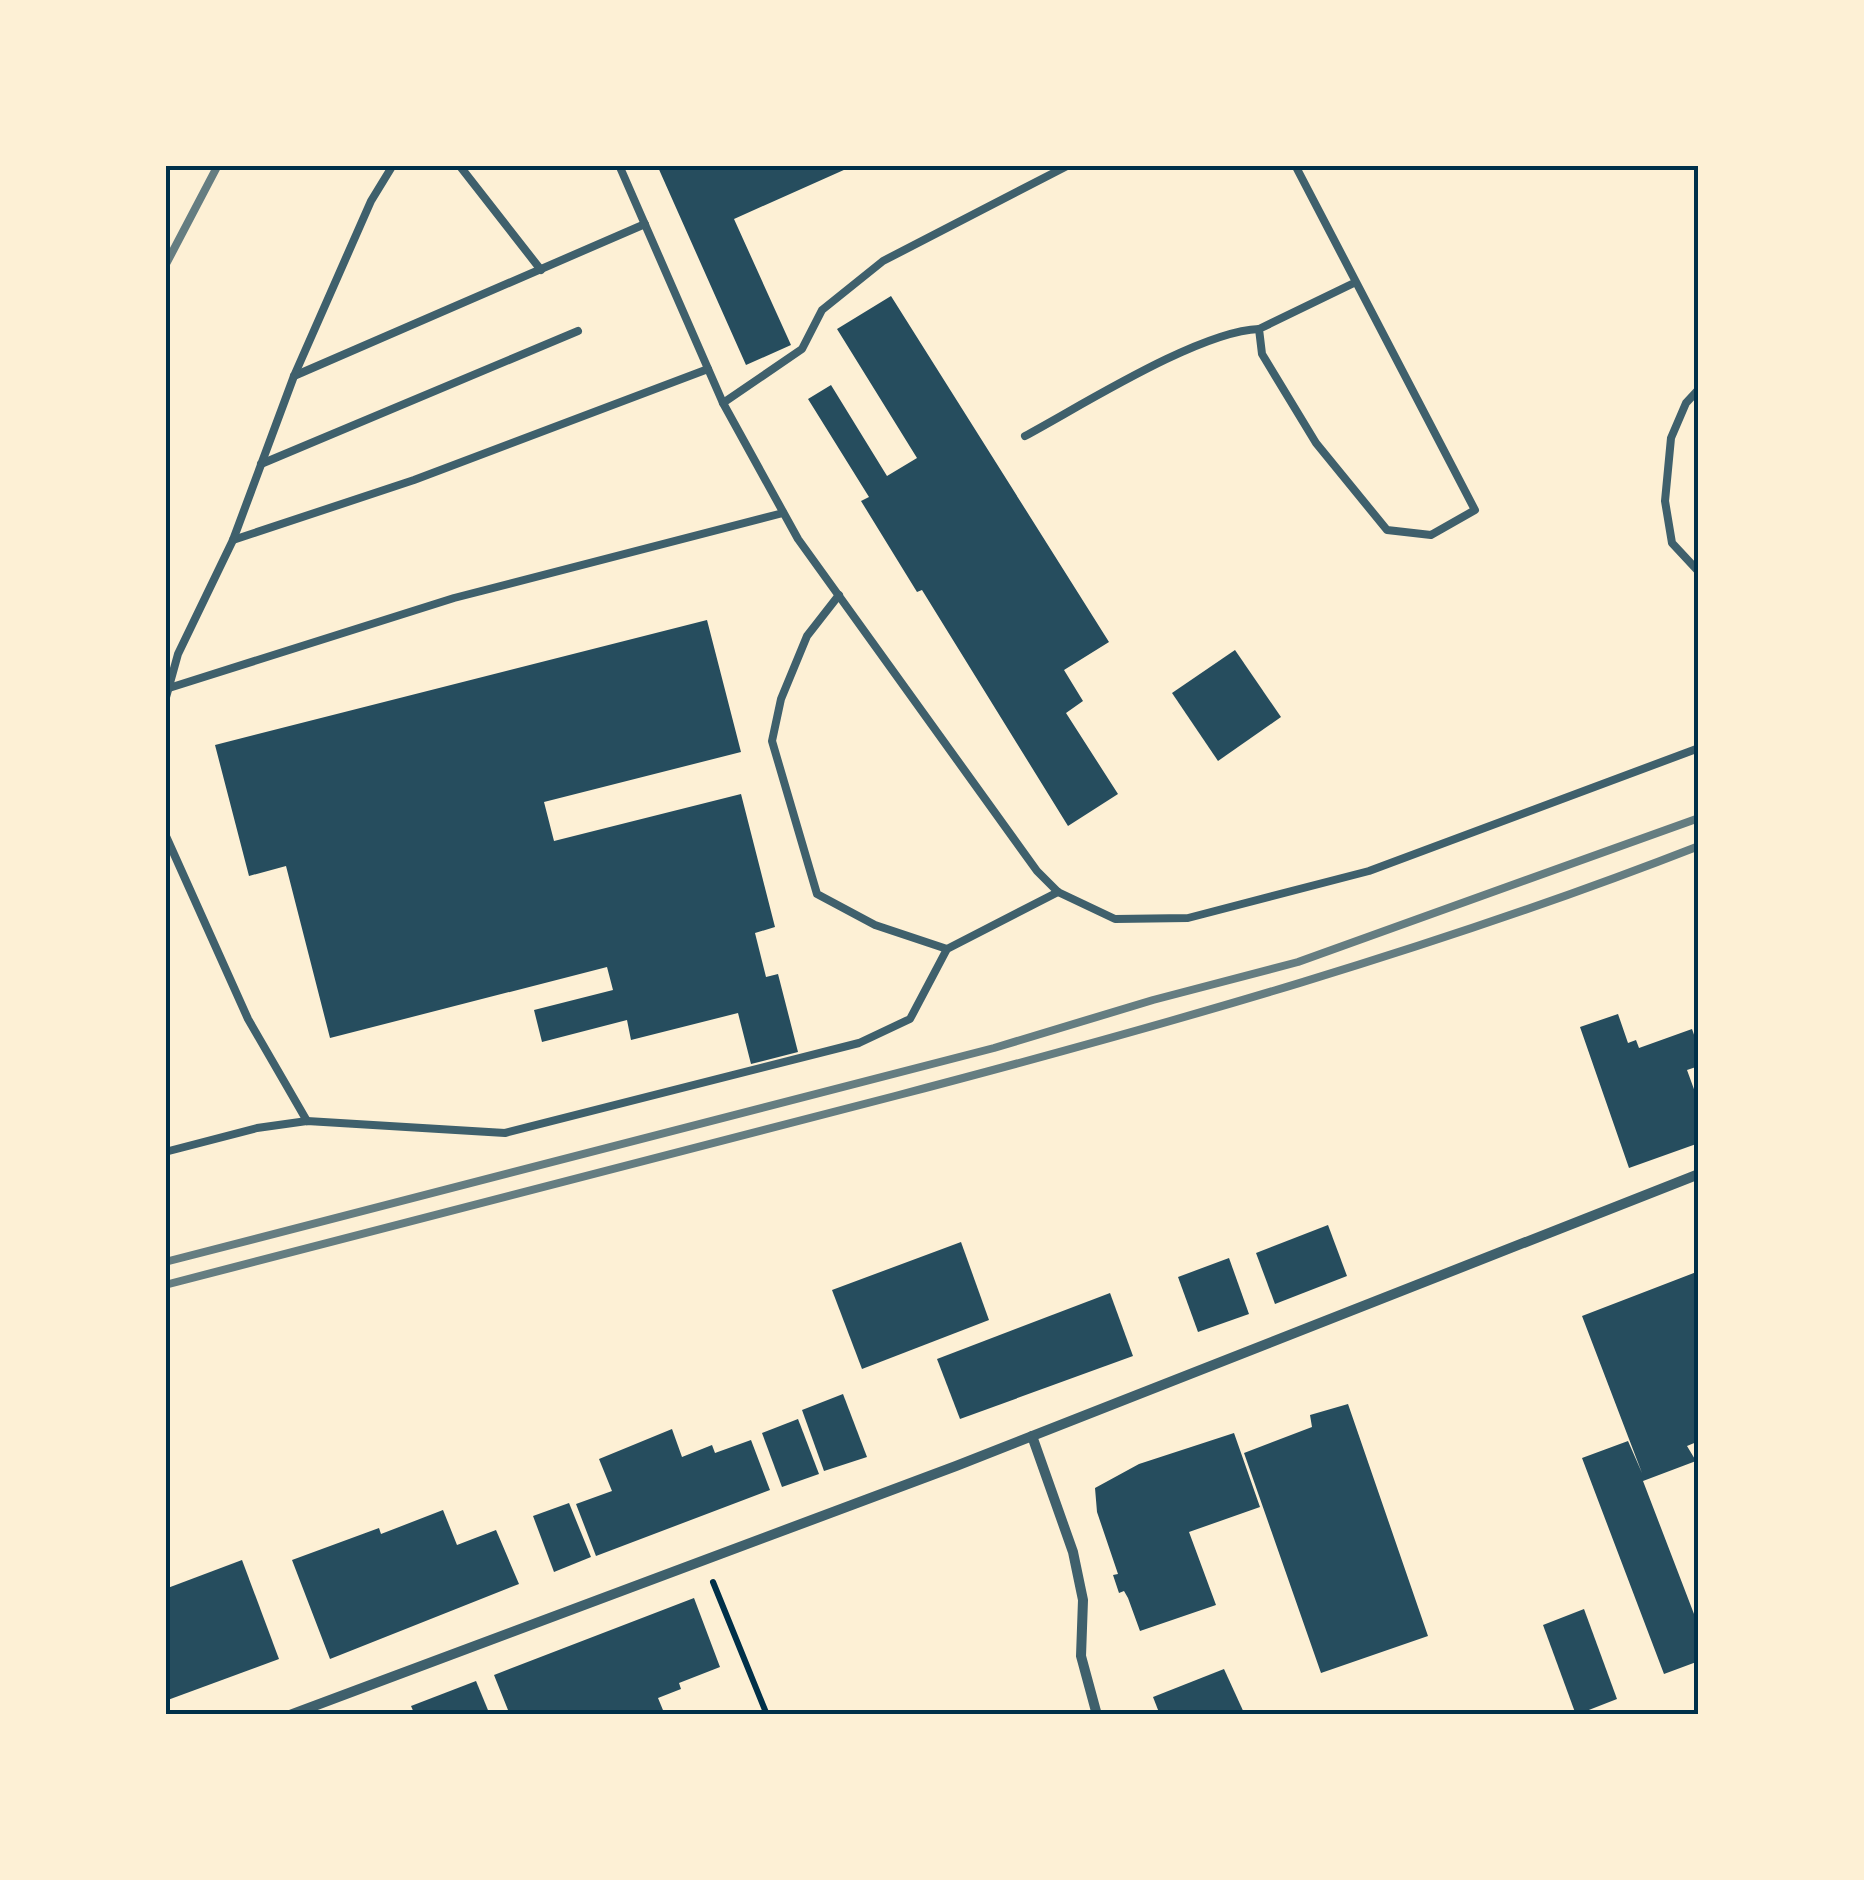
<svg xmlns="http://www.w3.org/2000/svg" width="1864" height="1880" font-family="'IBM Plex Sans',sans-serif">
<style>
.building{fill:#264d5e}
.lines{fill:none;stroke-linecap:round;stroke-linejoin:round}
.path{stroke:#003049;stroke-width:6}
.service{stroke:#3f606c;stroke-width:8}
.minor{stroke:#3f606c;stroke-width:10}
.rail{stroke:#657d81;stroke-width:8}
.neatline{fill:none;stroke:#003049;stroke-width:4}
</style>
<rect width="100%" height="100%" fill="#fdf0d5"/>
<g class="building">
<path d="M657,165h198l-121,54 57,126 -45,20z"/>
<path d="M891,296l218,346 -45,28 19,31 -17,12 52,81 -50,32 -146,-236 -5,2 -56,-91 8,-4 -61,-98 23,-14 56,91 30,-18 -80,-129z"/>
<path d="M707,620l34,132 -197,50 10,39 187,-47 34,133 -20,6 11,44 12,-3 20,78 -47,12 -13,-51 -107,27 -4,-20 -85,22 -8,-32 79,-20 -6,-23 -277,71 -44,-172 -37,10 -34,-131z"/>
<path d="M1235,650l46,67 -63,44 -46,-68z"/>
<path d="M1618,1014l10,29 8,-3 3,8 53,-19 7,20v17l-12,4 12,33v40l-70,25 -49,-141z"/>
<path d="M1328,1225l19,51 -72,28 -19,-51z"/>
<path d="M961,1242l28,78 -127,49 -30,-79z"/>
<path d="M1229,1258l20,56 -51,18 -20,-55z"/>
<path d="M1699,1271v170l-12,5 9,15 -53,20 56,146v34l-35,13 -82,-216 46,-17 14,32 -60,-157z"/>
<path d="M1110,1293l23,63 -173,63 -23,-60z"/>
<path d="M843,1394l24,63 -43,14 -22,-61z"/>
<path d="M1348,1404l80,232 -107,37 -77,-220 68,-26 -2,-12z"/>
<path d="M798,1419l21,55 -37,13 -20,-54z"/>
<path d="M672,1429l10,28 30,-12 3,8 36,-13 19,50 -174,66 -20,-52 36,-13 -13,-32z"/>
<path d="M1234,1433l26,74 -71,25 27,73 -76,26 -12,-33 -4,-7 -5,2 -6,-18 5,-1 -21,-62 -2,-24 44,-24z"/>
<path d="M569,1503l22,54 -37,15 -21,-56z"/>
<path d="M443,1510l14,35 39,-15 23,54 -189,75 -38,-99 87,-32 2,6z"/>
<path d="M242,1560l37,99 -114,42v-112z"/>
<path d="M694,1598l26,69 -41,16 2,6 -23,9 7,17h-155l-16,-40z"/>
<path d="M1584,1609l33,90 -41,16 -33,-90z"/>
<path d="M1224,1669l21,46h-85l-7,-18z"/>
<path d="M476,1681l14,34h-75l-4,-9z"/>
</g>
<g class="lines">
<path class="path" d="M713,1582l54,133"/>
<g class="service">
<path d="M459,165l82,105"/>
<path d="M619,165l104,238 75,136 239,332 21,21 57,27 73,-1 181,-47 330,-123"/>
<path d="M1295,165l180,345 -44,25 -44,-5 -71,-87 -54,-89 -3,-25 97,-47"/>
<path d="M294,376l351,-152"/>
<path d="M1699,389l-13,14 -15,35 -6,63 7,42 27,29"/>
<path d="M723,403l79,-54 20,-39 61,-49 186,-96"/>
<path d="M1025,436c56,-30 174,-105 234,-107"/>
<path d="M261,464l317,-133"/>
<path d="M233,540l181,-60 294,-111"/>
<path d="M839,595l-32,41 -26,63 -9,42 45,153 58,31 72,24"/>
<path d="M169,688l285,-90 329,-85"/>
<path d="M165,701l13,-47 55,-114 61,-164 77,-175 22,-36"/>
<path d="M165,834l83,185 59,102"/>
<path d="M165,1152l92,-24 50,-7 198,12 354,-90 51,-24 37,-70 111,-57"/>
</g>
<g class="minor">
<path d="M1032,1436l41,116 10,48 -2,56 16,59"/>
<path d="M290,1715l666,-249 743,-292"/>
</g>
<g class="rail">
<path d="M165,169l2,-4"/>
<path d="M165,266l53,-101"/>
<path d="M165,1262l829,-214 159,-48 145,-38 401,-144"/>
<path d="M165,1285c243,-63 487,-124 730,-189 271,-71 543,-148 804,-250"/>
</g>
</g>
<rect width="1864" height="1880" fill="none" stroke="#fdf0d5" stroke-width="335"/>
<rect x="168" y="168" width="1528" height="1544" class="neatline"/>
</svg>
